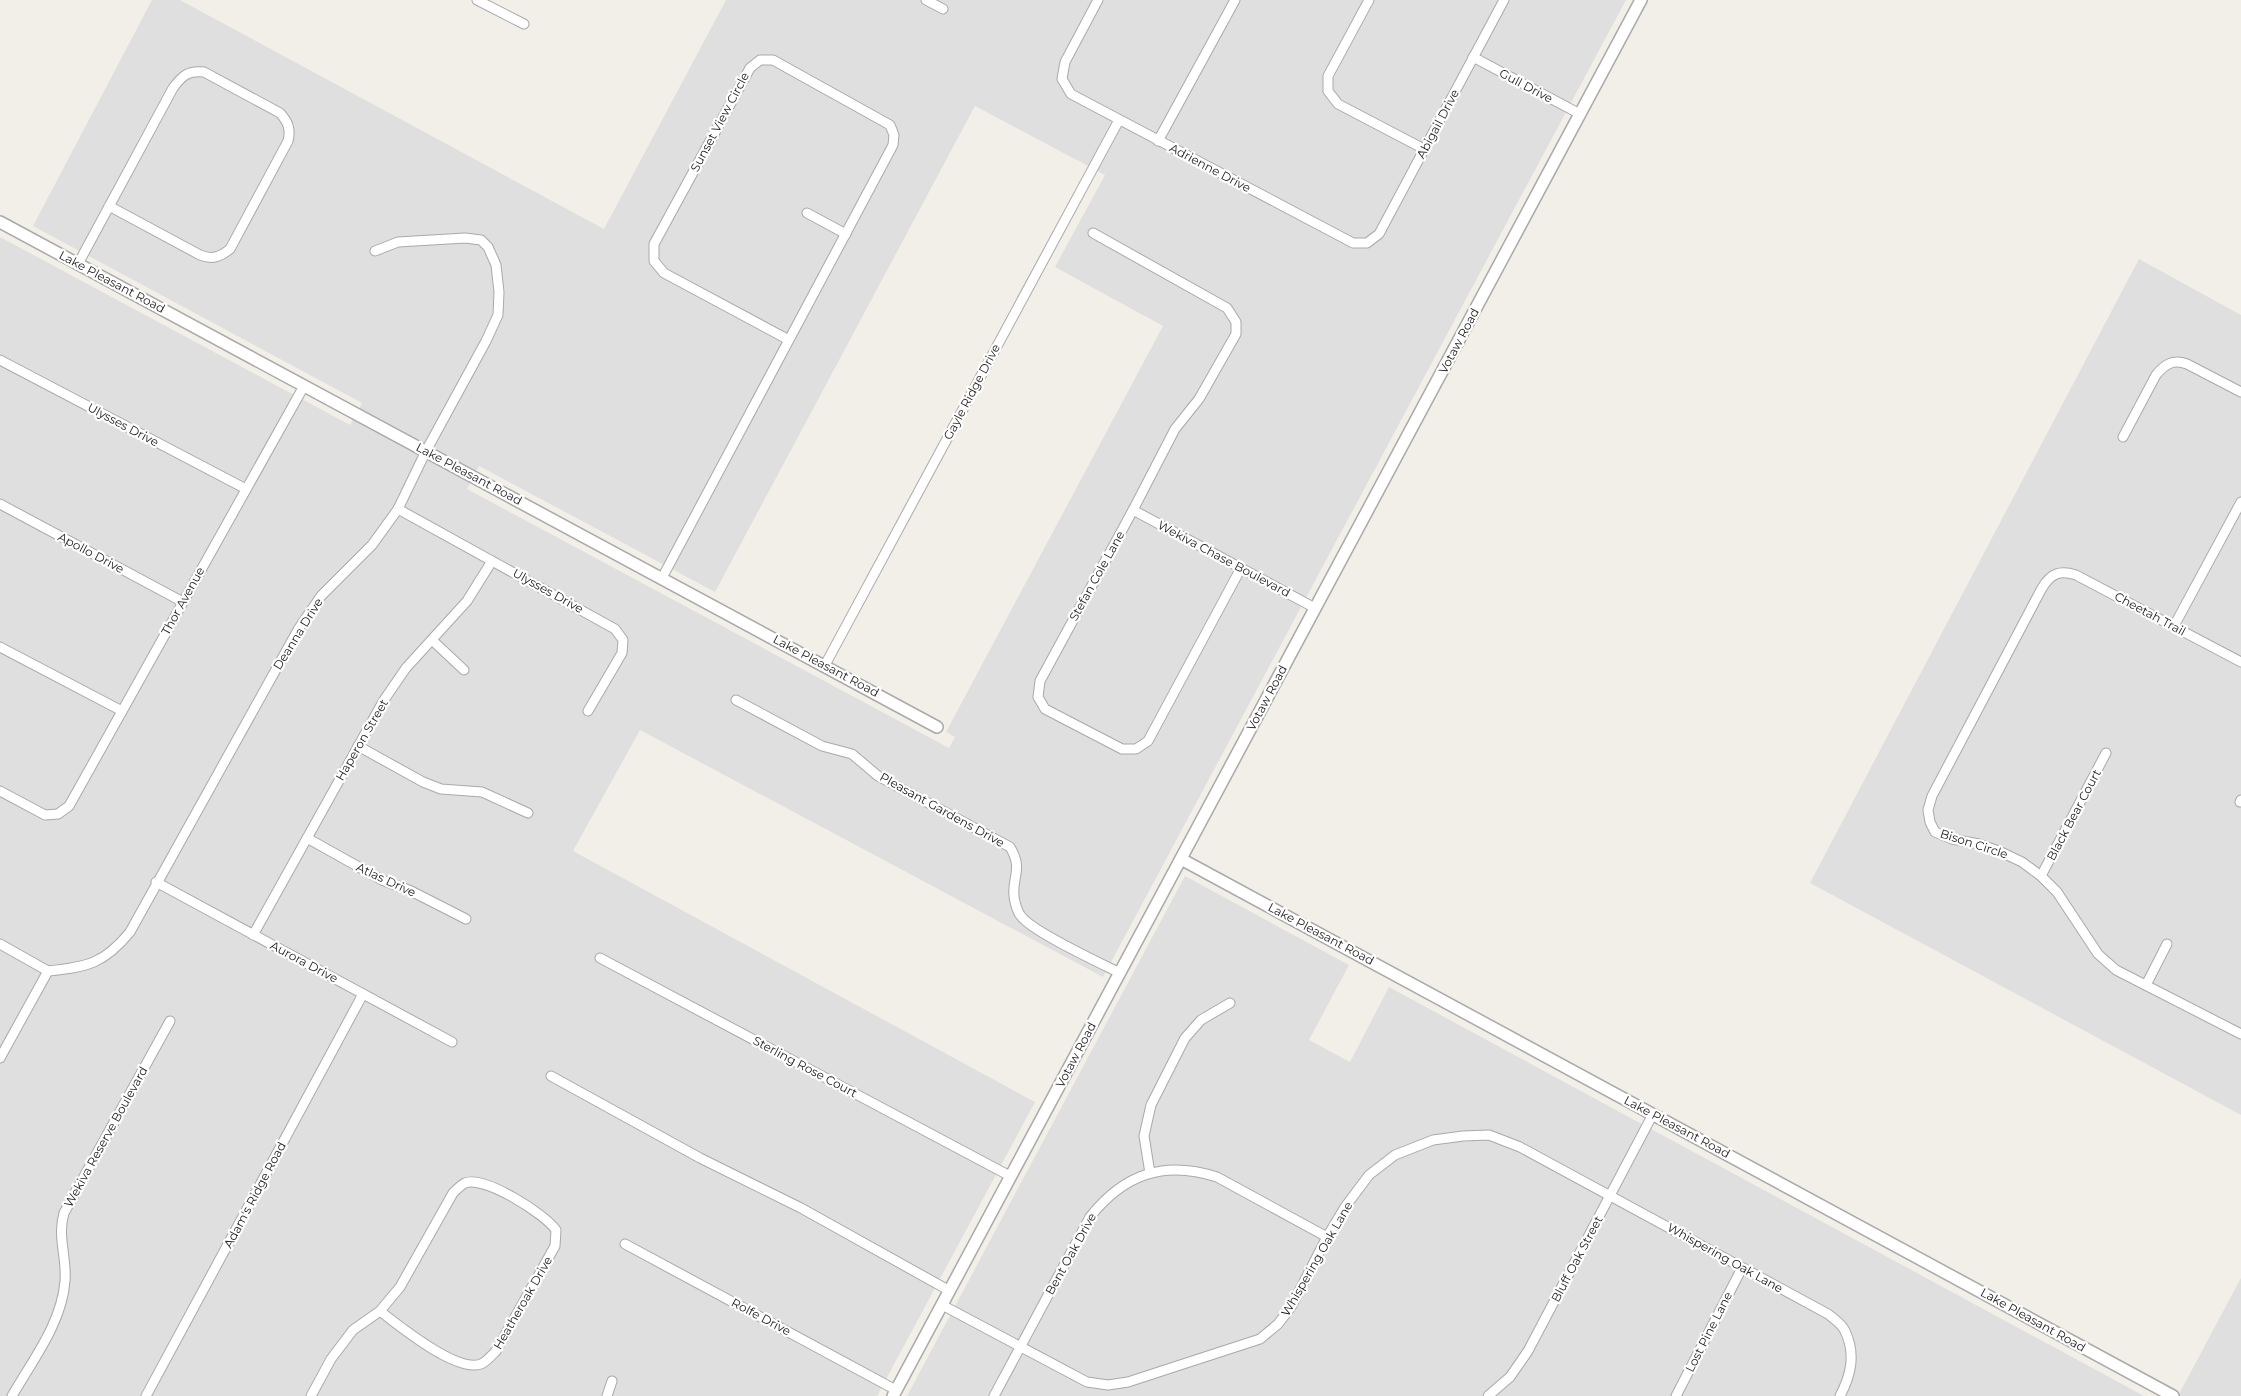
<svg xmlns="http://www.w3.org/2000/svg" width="2241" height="1396" font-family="Montserrat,sans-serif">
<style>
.residential{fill:#e0dfdf;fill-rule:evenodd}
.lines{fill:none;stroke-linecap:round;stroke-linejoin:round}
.minor-casing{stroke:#a9a9a9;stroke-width:11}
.tertiary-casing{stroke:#a9a9a9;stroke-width:14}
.minor{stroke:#fff;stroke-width:9}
.tertiary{stroke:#fff;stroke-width:11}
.labels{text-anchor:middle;stroke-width:4.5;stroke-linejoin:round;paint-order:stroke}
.street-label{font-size:12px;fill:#222;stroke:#fff}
</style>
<rect width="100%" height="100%" fill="#f2efe9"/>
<g class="residential">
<path d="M152,0h28l424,229 122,-229h900l-523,977 -463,-247 -67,121 462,251 -158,294h-877v-1159l350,188 12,-22 -329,-177zM975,106l130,69 -50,92 108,59 -217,406 9,5 -6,11 -482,-259 12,-23 236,126z"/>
<path d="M2139,259l102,56v800l-431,-232z"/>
<path d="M1185,876l164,89 -40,75 41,22 39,-75 755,409h-1237z"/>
<path d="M2241,1278v118h-63z"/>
</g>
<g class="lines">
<g class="minor-casing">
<g id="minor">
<path d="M477,0l47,24"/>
<path d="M926,0l17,9"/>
<path d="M1098,0l-33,62 -3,17 9,15 282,149h14l12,-9 125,-234"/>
<path d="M1369,0l-41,76v15l10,13 86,45"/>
<path d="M1473,57l107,57"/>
<path d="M1158,141l77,-141"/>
<path d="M807,213l39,21"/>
<path d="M1093,233l134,75 9,14v12l-37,65 -24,30 -42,81 -93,171 -2,16 7,12 77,40h14l12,-8 93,-173"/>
<path d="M78,264l95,-176c9,-12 15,-18 31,-16l76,41c8,9 11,16 8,28l-58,108c-10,8 -18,11 -30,6l-91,-49"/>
<path d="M0,360l246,129"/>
<path d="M2123,437l33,-62c9,-11 17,-16 31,-11l54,28"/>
<path d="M0,504l183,98"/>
<path d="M398,509l217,120 8,11 -1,13 -34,58"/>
<path d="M1133,510l182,98"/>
<path d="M662,578l231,-433 1,-10 -4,-10 -117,-65h-13l-10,8 -96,176v17l10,12 125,67"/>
<path d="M2174,626l67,-124"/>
<path d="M432,640l32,30"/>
<path d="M0,647l122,64"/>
<path d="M2241,662l-165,-87c-16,-5 -25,-2 -34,13l-110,208 -4,14 2,12 5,10 17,7 27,5 22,8 21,10 19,14 16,16 41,62 18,16 125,64"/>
<path d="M825,665l294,-545"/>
<path d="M736,700l86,46 30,8 26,22 132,71c15,25 -1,32 5,55 1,4 3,11 6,14 10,15 79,47 99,57"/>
<path d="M358,746l65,36 18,7 41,3 46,21"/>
<path d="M0,791l45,24 13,-1 11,-8 235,-420"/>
<path d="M2240,802l1,-2"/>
<path d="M307,838l75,42 29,11 55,28"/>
<path d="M2041,876l65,-123"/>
<path d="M156,882l296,160"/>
<path d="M253,935l131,-235 22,-32 61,-67 25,-40"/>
<path d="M0,944l48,27"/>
<path d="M600,958l410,218"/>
<path d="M48,971c39,-4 56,-7 82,-39l169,-304 22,-32 51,-51 26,-36 28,-58 60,-110 12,-26 1,-23 -3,-27 -8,-18 -7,-7 -16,-2 -67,4 -23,9"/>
<path d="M2146,985l21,-41"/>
<path d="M0,1058l48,-87"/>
<path d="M551,1076l149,82 101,50 149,83"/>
<path d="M1150,1173l-6,-37 7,-31 34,-67 16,-18 29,-17"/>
<path d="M625,1244l271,146"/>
<path d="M942,1305l145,77 21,3 20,-3 132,-43 18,-15 13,-17 36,-70 18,-30 24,-32 26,-20 38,-15 30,-4 26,-1 31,12 308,167c6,5 14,10 17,17 11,23 6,44 -5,65"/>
<path d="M12,1396c20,-35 50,-73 53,-115 2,-24 -8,-44 -1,-68l106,-192"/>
<path d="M146,1396l217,-402"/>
<path d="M311,1396l20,-37 22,-29 27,-19 20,-24 53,-94c3,-3 8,-8 12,-10 19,-8 80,31 91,47l-1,16 -59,105c-4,4 -10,11 -15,13 -24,9 -82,-38 -101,-53"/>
<path d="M607,1396l5,-15"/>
<path d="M994,1396l96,-179c34,-43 74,-57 127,-40l110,60"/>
<path d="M1488,1396l22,-19 18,-26 125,-237"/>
<path d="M1676,1396l66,-128"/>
</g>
</g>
<g class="tertiary-casing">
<g id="tertiary">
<path d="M0,222l937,505"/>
<path d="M1181,859l992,537"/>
<path d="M893,1396l748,-1396"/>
</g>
</g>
<use href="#minor" class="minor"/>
<use href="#tertiary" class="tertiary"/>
</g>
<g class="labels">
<g class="street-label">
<text transform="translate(1526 86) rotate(28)" y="4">Gull Drive</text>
<text transform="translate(720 122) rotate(-62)" y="4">Sunset View Circle</text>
<text transform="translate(1438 124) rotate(-62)" y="4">Abigail Drive</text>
<text transform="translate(1210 168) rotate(28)" y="4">Adrienne Drive</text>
<text transform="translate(112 282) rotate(28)" y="4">Lake Pleasant Road</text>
<text transform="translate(1459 341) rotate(-62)" y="4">Votaw Road</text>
<text transform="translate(972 392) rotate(-62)" y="4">Gayle Ridge Drive</text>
<text transform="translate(123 425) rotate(28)" y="4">Ulysses Drive</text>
<text transform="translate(469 474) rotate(28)" y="4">Lake Pleasant Road</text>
<text transform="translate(91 553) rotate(28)" y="4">Apollo Drive</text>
<text transform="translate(1224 559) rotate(28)" y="4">Wekiva Chase Boulevard</text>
<text transform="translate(1097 576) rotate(-61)" y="4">Stefan Cole Lane</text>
<text transform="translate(548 591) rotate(29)" y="4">Ulysses Drive</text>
<text transform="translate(183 601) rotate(-61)" y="4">Thor Avenue</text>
<text transform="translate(2150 614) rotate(28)" y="4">Cheetah Trail</text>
<text transform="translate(298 634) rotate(-58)" y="4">Deanna Drive</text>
<text transform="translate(826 666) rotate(28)" y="4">Lake Pleasant Road</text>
<text transform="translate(1267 698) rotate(-62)" y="4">Votaw Road</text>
<text transform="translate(362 740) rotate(-60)" y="4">Haperon Street</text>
<text transform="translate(942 810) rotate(29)" y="4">Pleasant Gardens Drive</text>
<text transform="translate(2074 815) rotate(-62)" y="4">Black Bear Court</text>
<text transform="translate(1974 844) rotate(18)" y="4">Bison Circle</text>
<text transform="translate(386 880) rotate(25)" y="4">Atlas Drive</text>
<text transform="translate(1321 934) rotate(28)" y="4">Lake Pleasant Road</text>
<text transform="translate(304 962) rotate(28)" y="4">Aurora Drive</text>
<text transform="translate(1076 1055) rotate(-62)" y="4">Votaw Road</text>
<text transform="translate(805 1067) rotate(28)" y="4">Sterling Rose Court</text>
<text transform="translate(1677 1127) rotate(28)" y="4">Lake Pleasant Road</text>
<text transform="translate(106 1137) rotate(-61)" y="4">Wekiva Reserve Boulevard</text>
<text transform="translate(255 1195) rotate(-62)" y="4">Adam's Ridge Road</text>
<text transform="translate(1071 1254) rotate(-61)" y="4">Bent Oak Drive</text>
<text transform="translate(1725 1258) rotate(29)" y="4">Whispering Oak Lane</text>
<text transform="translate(1317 1259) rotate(-60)" y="4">Whispering Oak Lane</text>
<text transform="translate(1577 1259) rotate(-62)" y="4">Bluff Oak Street</text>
<text transform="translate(523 1303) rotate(-60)" y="4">Heatheroak Drive</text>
<text transform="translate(761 1317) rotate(28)" y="4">Rolfe Drive</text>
<text transform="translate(2033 1320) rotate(29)" y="4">Lake Pleasant Road</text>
<text transform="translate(1709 1332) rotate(-63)" y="4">Lost Pine Lane</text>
</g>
</g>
</svg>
